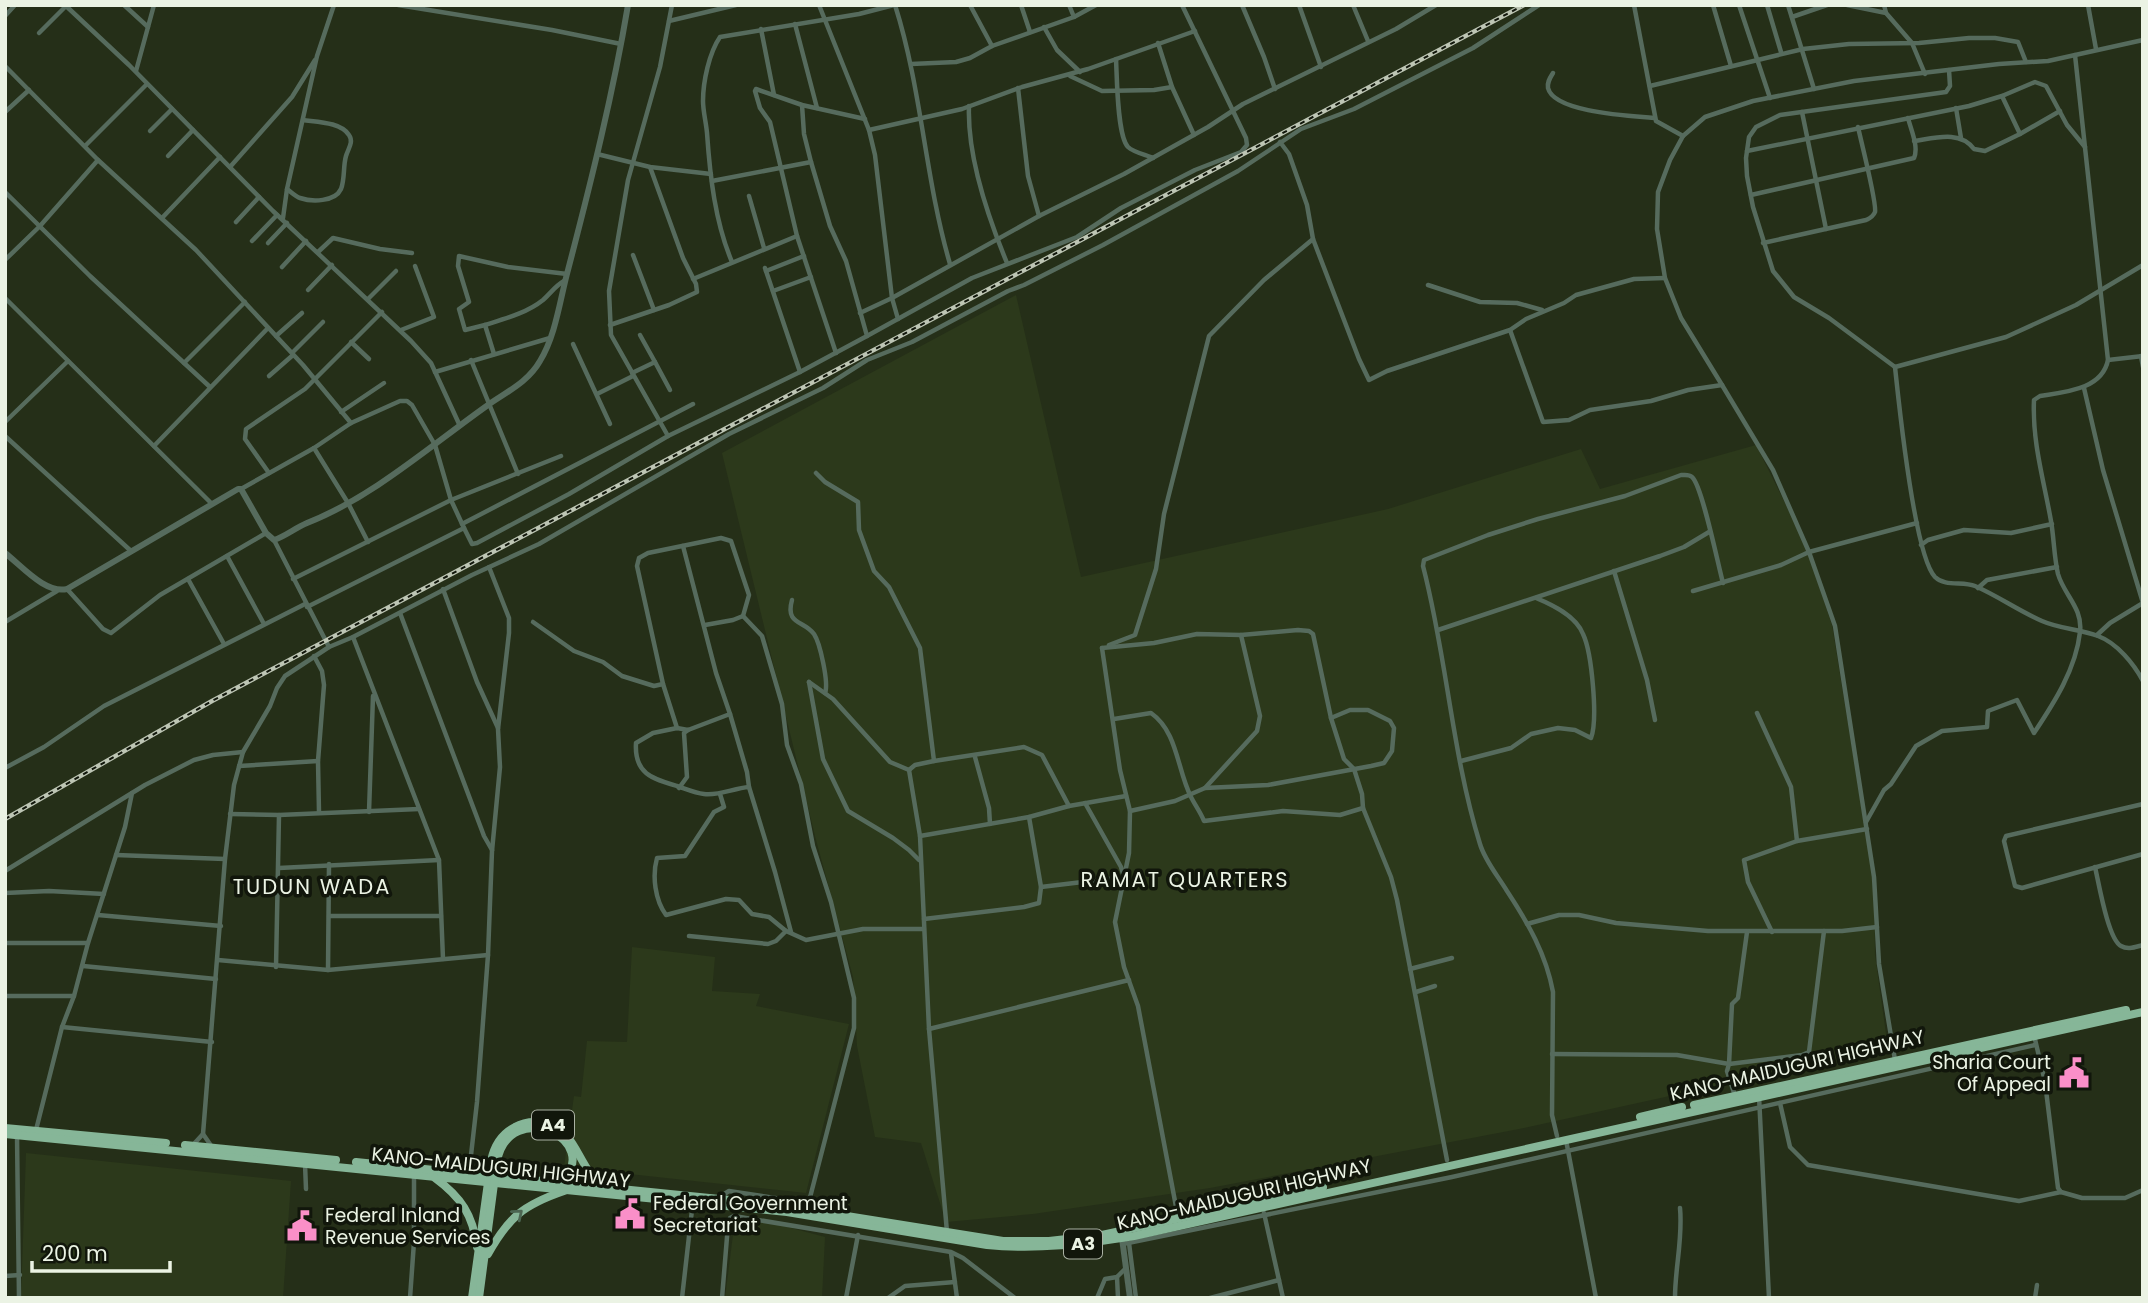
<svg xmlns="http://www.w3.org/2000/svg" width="2148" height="1303" font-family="Poppins,sans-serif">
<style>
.built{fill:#2c391b}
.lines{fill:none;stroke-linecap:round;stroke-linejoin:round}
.minor{stroke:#566b5d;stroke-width:4.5}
.tertiary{stroke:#566b5d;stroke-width:6}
.trunk{stroke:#86b698;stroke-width:8}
.rail-casing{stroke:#bdc5b4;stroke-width:4.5}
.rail{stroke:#11160b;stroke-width:2;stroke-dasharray:5;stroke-linecap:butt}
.oneway{stroke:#4c6652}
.labels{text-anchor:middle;stroke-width:7;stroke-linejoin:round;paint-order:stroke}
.shield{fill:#11160b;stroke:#aab1a3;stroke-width:2}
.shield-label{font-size:18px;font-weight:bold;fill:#ebf3e4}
.poi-label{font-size:19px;fill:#ebf3e4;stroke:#11160b;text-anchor:start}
.street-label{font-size:19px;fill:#ebf3e4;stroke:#11160b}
.neighbourhood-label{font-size:21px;letter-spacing:2px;fill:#ebf3e4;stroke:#11160b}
</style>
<rect width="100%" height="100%" fill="#252f18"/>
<g class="built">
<path d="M1016,295l65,282 307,-68 193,-60 19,40 156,-44 48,96 28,84 42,260 1,70 13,93 -369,81 -309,59 -177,26 -87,8 -25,-79 -46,-6 -18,-91 -4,-69 -38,-141 -93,-383z"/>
<path d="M632,947l83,10 -3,34 48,3 -4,12 93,18 -43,169 -242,-26 10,-71 7,1 6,-56 40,1z"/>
<path d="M26,1153l265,28 -8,117h-262z"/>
<path d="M735,1219l45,6 45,12 -3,61h-97z"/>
</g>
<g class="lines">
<g class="minor">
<path d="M65,5l64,60 144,146 138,130 20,22 29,63"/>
<path d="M124,5l24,22"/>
<path d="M398,5l154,25 69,14"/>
<path d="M819,5l50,125 6,25 17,143 6,21"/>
<path d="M895,5c27,85 30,174 55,259"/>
<path d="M970,5l22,41"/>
<path d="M1021,5l9,27"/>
<path d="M1069,5l5,12"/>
<path d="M1242,5l22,52 11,32"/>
<path d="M1299,5l22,62"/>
<path d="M1353,5l15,36"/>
<path d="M1634,5l22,116 27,15 22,-19 48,-16 101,-20 145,-17 49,-3 95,-21"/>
<path d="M1713,5l18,61"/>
<path d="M1739,5l31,93"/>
<path d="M1767,5l14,47"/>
<path d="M1788,5l26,84"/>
<path d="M1847,5l39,8"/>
<path d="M1884,5l2,8 26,30 13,31"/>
<path d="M2088,5l8,44"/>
<path d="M5,16l10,-11"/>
<path d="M1792,17l35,-12"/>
<path d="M669,21l67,-16"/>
<path d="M795,24l22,84"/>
<path d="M1044,27l13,23 23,22"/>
<path d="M761,29l13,66"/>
<path d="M39,33l27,-27"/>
<path d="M1158,43l14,44 22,48"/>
<path d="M1116,59c1,17 1,77 12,88 5,5 18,8 25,11"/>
<path d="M911,64l45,-2 14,-4 22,-12 82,-29 22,-12"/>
<path d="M5,66l93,94"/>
<path d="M1949,70l1,16 -4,6 -166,23 -24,12 -7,10 -3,21 1,18 6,31 20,64 21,26 35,21 66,49 111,-30 70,-32 67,-40"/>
<path d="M136,71l18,-66"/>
<path d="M1553,73c-3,5 -6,9 -5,15 6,25 86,28 107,30"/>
<path d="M1070,76l32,15 52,-1 18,-3"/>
<path d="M1650,86l153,-37 46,-5 70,-1 50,-5h26l23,4 8,20"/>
<path d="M1018,88l10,88 11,40"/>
<path d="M2002,96l18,38 40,-23"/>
<path d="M969,106c-2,50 19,111 38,157"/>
<path d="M1956,108l5,30"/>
<path d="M5,112l24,-22"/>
<path d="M1802,112l24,117"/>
<path d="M869,130l93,-21 60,-22 66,-18 107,-38"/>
<path d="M150,131l22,-22"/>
<path d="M1683,136l-13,24 -12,32 -1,37 8,49 16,40 41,67"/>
<path d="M1914,141c21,-3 46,-11 60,8l11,2 35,-17"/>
<path d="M1280,142l9,12 18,51 6,34 46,120 10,21 18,-9 123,-41 16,-11 38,-16 12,-8 58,-16 31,-1"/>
<path d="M85,146l62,-62"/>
<path d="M1747,151l222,-45 33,-10 33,-14 11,4 21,39 18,22"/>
<path d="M597,154l53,13 61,7"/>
<path d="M168,156l25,-26"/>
<path d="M230,167l62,-70 23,-37"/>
<path d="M712,181l99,-19"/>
<path d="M287,189c4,3 9,8 13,9 12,4 35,4 41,-9 4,-10 2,-23 5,-33 2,-7 8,-14 3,-21 -8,-13 -32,-13 -46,-15"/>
<path d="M5,192l85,84 120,111"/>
<path d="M1751,195l163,-37c5,-11 -3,-28 -6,-40"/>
<path d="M749,196l15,52"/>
<path d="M162,218l58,-61"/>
<path d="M283,218l4,-29 30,-133 17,-51"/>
<path d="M236,222l23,-25"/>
<path d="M252,241l25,-26"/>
<path d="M268,243l19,-20"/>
<path d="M1763,243l103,-23c4,-2 7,-3 9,-8 2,-9 -14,-71 -17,-85"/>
<path d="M318,252l15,-14 47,11 32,4"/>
<path d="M633,255l21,55"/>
<path d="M5,260l35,-34 58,-66 98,90 107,115 48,58"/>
<path d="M732,262c-17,-40 -22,-86 -25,-129 -1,-11 -4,-22 -4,-32 0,-19 6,-48 17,-64l139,-23 35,-9"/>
<path d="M282,267l24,-26"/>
<path d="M765,268l35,104"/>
<path d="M766,271l38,-15"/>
<path d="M693,279l104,-43"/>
<path d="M1428,285l52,17 37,1 25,7"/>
<path d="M308,290l24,-25"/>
<path d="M773,291l38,-14"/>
<path d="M5,298l207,206"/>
<path d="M368,299l28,-28"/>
<path d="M860,313l32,-15 147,-82 85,-42 84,-47 35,-23 153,-75 40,-24"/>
<path d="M485,325l-20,5 -6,-21 10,-7 -11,-36 1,-10 49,11 59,7"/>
<path d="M610,325l59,-20 28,-13 -1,-8 -13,-26 -33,-91"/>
<path d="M401,330l33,-13 -19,-51"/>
<path d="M1510,330l33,92 26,-2 21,-10 61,-9 37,-11 34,-5 51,85 36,82 108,-29"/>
<path d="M640,335l15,27"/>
<path d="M276,336l26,-23"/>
<path d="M867,336l105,-58 105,-41 44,-29 74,-38 46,-18 6,-7 -1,-7 -64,-133"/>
<path d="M351,342l18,17"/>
<path d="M573,344l37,80"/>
<path d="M292,353l31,-31"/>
<path d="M836,353l-39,-117 -27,-114 -10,-14 -5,-17 1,-2 46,16 63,14"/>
<path d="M494,354l-9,-29c19,-6 42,-12 58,-25 8,-7 12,-14 21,-19"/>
<path d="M2141,356l2,11"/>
<path d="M471,360l47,114"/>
<path d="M2108,360l35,-4"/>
<path d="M184,363l61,-61"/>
<path d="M1895,367c4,37 19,188 40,210 10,10 28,4 40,9 23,10 44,25 67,35 18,8 38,8 56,15 19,7 36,28 45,45"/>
<path d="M435,372l115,-34"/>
<path d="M632,373l23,-11 15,28"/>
<path d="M269,376l24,-21"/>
<path d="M2084,388l19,82 40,133"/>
<path d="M597,394l36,-18"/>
<path d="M341,412l43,-29"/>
<path d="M5,422l63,-61"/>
<path d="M5,436l126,115"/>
<path d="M668,436l-57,-101 -2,-44 19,-111 32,-113 12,-62"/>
<path d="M154,446l114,-118"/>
<path d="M314,448l34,55 20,39"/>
<path d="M269,473l-24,-34 1,-10 59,-40 77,-77"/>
<path d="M816,473l9,9 33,20 1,28 15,41 15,16 31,61 14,113"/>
<path d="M241,489l73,-41 37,-25 49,-22h7l5,4 23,40 16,55 13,28 -157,79"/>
<path d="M462,524l231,-120"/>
<path d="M464,528l8,16 5,-1 92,-49 99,-58 132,-64 67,-36 -21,-75 -16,-35 -19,-64 -7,-28 -2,-29"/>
<path d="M274,540l55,107"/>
<path d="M1921,545l7,-5 36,-10 47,3 41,-9"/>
<path d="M683,546l33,127 14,41 17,58 2,15 26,85 16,60"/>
<path d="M227,556l37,68"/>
<path d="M1614,571l33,109 8,40"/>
<path d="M188,579l36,65"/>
<path d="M293,579l158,-79 110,-44"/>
<path d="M1978,588l9,-8 70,-13"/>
<path d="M67,589l36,40 8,4 49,-38 106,-62"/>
<path d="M443,589l34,93 21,46"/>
<path d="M1693,591l88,-26 28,-13 26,74 39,251 5,87 16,96"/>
<path d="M792,600c-7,25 12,20 22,34 6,9 15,49 11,59"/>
<path d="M400,613l84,223 8,14"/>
<path d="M743,616l19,20 20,68 5,41 14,39 12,62 18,56 23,96v30l-47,181"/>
<path d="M5,622l52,-31"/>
<path d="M533,622l41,29 29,11 19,14 32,10 9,-2"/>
<path d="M1438,630l222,-74 24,-9 25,-15"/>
<path d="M2097,635l13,-12 33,-20"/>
<path d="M353,637l86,223 4,99"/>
<path d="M1109,645l26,-10 21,-66 8,-55 45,-178 55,-56 49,-41"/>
<path d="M1102,648l52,-5 43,-9 44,1 57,-5 11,1 4,3 18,84 13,41 10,10 8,25 1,14 28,69 6,23 50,260"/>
<path d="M1102,648l18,122 10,41 -1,42 -14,69 9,45 14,39 40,211"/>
<path d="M314,656l8,15 2,14 -6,76 1,51"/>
<path d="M809,682l14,77 25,52 45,27 16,12 10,10"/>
<path d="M809,682l24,17 57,63 19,8"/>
<path d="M1757,713l34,74 6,54"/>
<path d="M730,714l-42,16 -11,-2 -24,5 -17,10c-2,31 17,36 41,43 9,3 18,7 27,8 15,2 30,-6 45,-7"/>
<path d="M1114,719l37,-6c27,19 26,57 40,84 4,8 10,16 13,24l79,-10 57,4 23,-7"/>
<path d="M677,728l-14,-44 -26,-118 2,-8 9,-5 73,-15 10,3 18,54 -6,21 -10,4 -28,5"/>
<path d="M975,757l14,51 1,16"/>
<path d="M1461,761l50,-13 20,-14 27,-6 17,2 16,8c7,-18 1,-85 -8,-104 -7,-18 -30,-29 -47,-36"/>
<path d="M239,766l79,-5"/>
<path d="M5,768l39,-21 60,-41 201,-102"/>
<path d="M909,770l11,66 9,193 18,203"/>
<path d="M909,770l6,-5 19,-4 90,-14 18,8 27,51"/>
<path d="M679,788l8,-11 -3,-44 4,-3"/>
<path d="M1205,788l63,-3 103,-19 13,-3 8,-12 2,-23 -4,-7 -22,-11h-18l-19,8"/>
<path d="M720,794l4,13 -10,5 -29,44 -28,2c-5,18 -2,42 9,57l60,-16 13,1 13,14 17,3 17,14 20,9 57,-11h61"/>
<path d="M2143,804l-137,32 -2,5 11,45 7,2 121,-34"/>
<path d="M1130,811l45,-10 30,-13 52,-57 3,-15 -19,-81"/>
<path d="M369,812l4,-116"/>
<path d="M230,814l49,1 140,-6"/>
<path d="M1866,822l18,-32 7,-6 25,-38 26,-15 45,-4 1,-16 29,-11 17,33c20,-30 42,-64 46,-101 3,-24 -16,-37 -22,-58 -4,-17 -4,-36 -7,-53 -7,-40 -19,-79 -17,-121l6,-4c24,-4 62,-6 68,-36l-33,-305"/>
<path d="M920,836l109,-19 40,-11 57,-10"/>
<path d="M116,855l109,4"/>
<path d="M2095,867c4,17 13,72 26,79 7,4 14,1 22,-1"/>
<path d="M279,868l160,-8"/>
<path d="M5,871l140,-86 49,-25 19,-5 30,-3"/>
<path d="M1041,887l83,-10 -3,-10 -36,-64"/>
<path d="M5,893l44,-2 55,3"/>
<path d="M98,915l123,11"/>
<path d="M329,916h112"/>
<path d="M924,919l100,-12 15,-4 2,-16 -12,-70"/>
<path d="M1527,924l32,-9h20l37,8 92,8h134l35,-4"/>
<path d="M1747,932l-9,66 -6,6 -3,60 73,-9 7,-3 15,-121"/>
<path d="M1772,932l-24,-50 -4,-22 53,-19 70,-12"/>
<path d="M689,936l79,8 8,-3 10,-10"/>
<path d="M5,943h83"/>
<path d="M218,960l110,10 160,-15"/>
<path d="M83,966l133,13"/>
<path d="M276,967l3,-152"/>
<path d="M1410,969l42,-11"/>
<path d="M328,970l1,-106"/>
<path d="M1416,992l19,-6"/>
<path d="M5,996h69"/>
<path d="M62,1027l150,15"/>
<path d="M929,1029l200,-49"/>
<path d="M2034,1035l11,47 13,106 3,4"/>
<path d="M1552,1054l125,1 52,9 -2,7 8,25"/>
<path d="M1759,1096l10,202"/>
<path d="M1780,1103l10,44 18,18 211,36 42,-9 21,6h43l18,-8"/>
<path d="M36,1130l26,-103 12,-31 14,-53 37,-116 7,-34"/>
<path d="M17,1135l2,163"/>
<path d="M1557,1136l-5,-21 1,-123c-7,-38 -25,-69 -46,-101 -9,-15 -22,-30 -27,-47 -28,-90 -33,-186 -57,-278l1,-6 64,-25 50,-16 87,-23 56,-21c4,0 8,-1 11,2 10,8 26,88 31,106"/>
<path d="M1566,1140l30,158"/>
<path d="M192,1146l11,-12"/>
<path d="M212,1147l-9,-13 22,-275 9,-74 9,-33 27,-46 7,-18 8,-12 44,-29 24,-10 119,-62 67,-31 190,-110 94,-46 44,-28 45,-18 96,-51 16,-6 79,-40 135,-74 63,-42 53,-20 119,-61 66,-43"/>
<path d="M305,1164l1,25"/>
<path d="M469,1173l8,-71 11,-147 4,-104 8,-84 -2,-38 11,-96v-15l-20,-51"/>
<path d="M718,1198l11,-7 79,12"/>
<path d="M1264,1213l19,85"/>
<path d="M692,1228l36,5"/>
<path d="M1129,1243l7,55"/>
<path d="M1123,1244l329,-67 583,-132"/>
<path d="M951,1253l6,45"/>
<path d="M5,1276l15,-1"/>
<path d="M410,1298l4,-56v-67"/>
<path d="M682,1298l11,-97"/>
<path d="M722,1298l6,-73 2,-7 4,-2 217,36 12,6 52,40"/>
<path d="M846,1298l12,-63"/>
<path d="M888,1298l17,-12 50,-4"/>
<path d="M1097,1298l8,-19 12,-2"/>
<path d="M1118,1298l-1,-21 8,-8"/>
<path d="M1210,1298l69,-18"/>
<path d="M1675,1298c0,-31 8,-59 5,-90"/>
<path d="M2035,1298l2,-13"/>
</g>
<g class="tertiary">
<path d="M5,553c17,13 40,41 62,36l171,-100h3l25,44 8,7c12,-4 21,-12 33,-17 66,-26 123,-77 181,-118 20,-14 40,-23 52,-44 16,-26 20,-62 28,-91 23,-88 45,-176 60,-265"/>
<path d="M1122,1238l8,60"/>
</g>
<g class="trunk">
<path d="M1694,1105l432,-95"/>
<path d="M1640,1117l42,-10"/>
<path d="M5,1128l161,15"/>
<path d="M5,1134l782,78 200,33c50,5 97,-1 147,-9l1009,-224"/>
<path d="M185,1145l151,15"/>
<path d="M356,1162l422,43 225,36h46l53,-6 221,-48"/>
<path d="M435,1178c26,19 38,37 42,69"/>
<path d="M488,1254c21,-37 35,-49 76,-63"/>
<path d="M472,1298l19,-137c3,-15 10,-27 24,-34 10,-6 20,-6 31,-4 32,8 32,47 57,62"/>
<path d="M479,1298l18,-137c13,-65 108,-21 64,22"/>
</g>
<g class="rail-casing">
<path id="rail" d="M5,819l207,-118 1312,-696"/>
</g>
<use href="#rail" class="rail"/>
</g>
<defs><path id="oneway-chevron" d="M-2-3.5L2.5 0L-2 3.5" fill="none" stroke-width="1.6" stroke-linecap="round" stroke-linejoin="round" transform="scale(1.75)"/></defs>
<use class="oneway" href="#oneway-chevron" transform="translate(518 1214) rotate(-40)"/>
<defs>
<g id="civic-bare" transform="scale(2.415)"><path d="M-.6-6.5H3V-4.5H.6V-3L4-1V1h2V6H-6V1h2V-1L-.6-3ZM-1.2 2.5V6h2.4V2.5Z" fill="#fa8fc8" stroke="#11160b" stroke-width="2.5" paint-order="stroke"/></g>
</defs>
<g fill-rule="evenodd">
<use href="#civic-bare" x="2074" y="1073"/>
<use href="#civic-bare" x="630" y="1214"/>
<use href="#civic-bare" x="302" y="1226"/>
</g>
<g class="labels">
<g class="shield">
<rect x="532" y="1110.5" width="42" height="29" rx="5"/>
<rect x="1064" y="1229.5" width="38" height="29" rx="5"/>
</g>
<g class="shield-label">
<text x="553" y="1131">A4</text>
<text x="1083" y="1250">A3</text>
</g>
<g class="poi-label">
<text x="2051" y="1069" text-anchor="end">Sharia Court<tspan x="2051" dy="22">Of Appeal</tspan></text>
<text x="653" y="1210">Federal Government<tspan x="653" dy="22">Secretariat</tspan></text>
<text x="325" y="1222">Federal Inland<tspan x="325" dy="22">Revenue Services</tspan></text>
</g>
<g class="street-label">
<text transform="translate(1797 1065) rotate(-13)" y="7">KANO-MAIDUGURI HIGHWAY</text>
<text transform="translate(501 1167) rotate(6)" y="7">KANO-MAIDUGURI HIGHWAY</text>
<text transform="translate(1244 1194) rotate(-13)" y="7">KANO-MAIDUGURI HIGHWAY</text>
</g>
<g class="neighbourhood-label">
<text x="1185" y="887">RAMAT QUARTERS</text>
<text x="312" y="894">TUDUN WADA</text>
</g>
</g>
<rect width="2148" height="1303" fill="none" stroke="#ebf3e4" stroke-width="14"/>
<path d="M32 1261v10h138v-10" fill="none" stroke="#ebf3e4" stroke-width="3.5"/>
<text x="42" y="1261" font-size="21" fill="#ebf3e4" stroke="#11160b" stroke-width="5" paint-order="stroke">200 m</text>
</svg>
